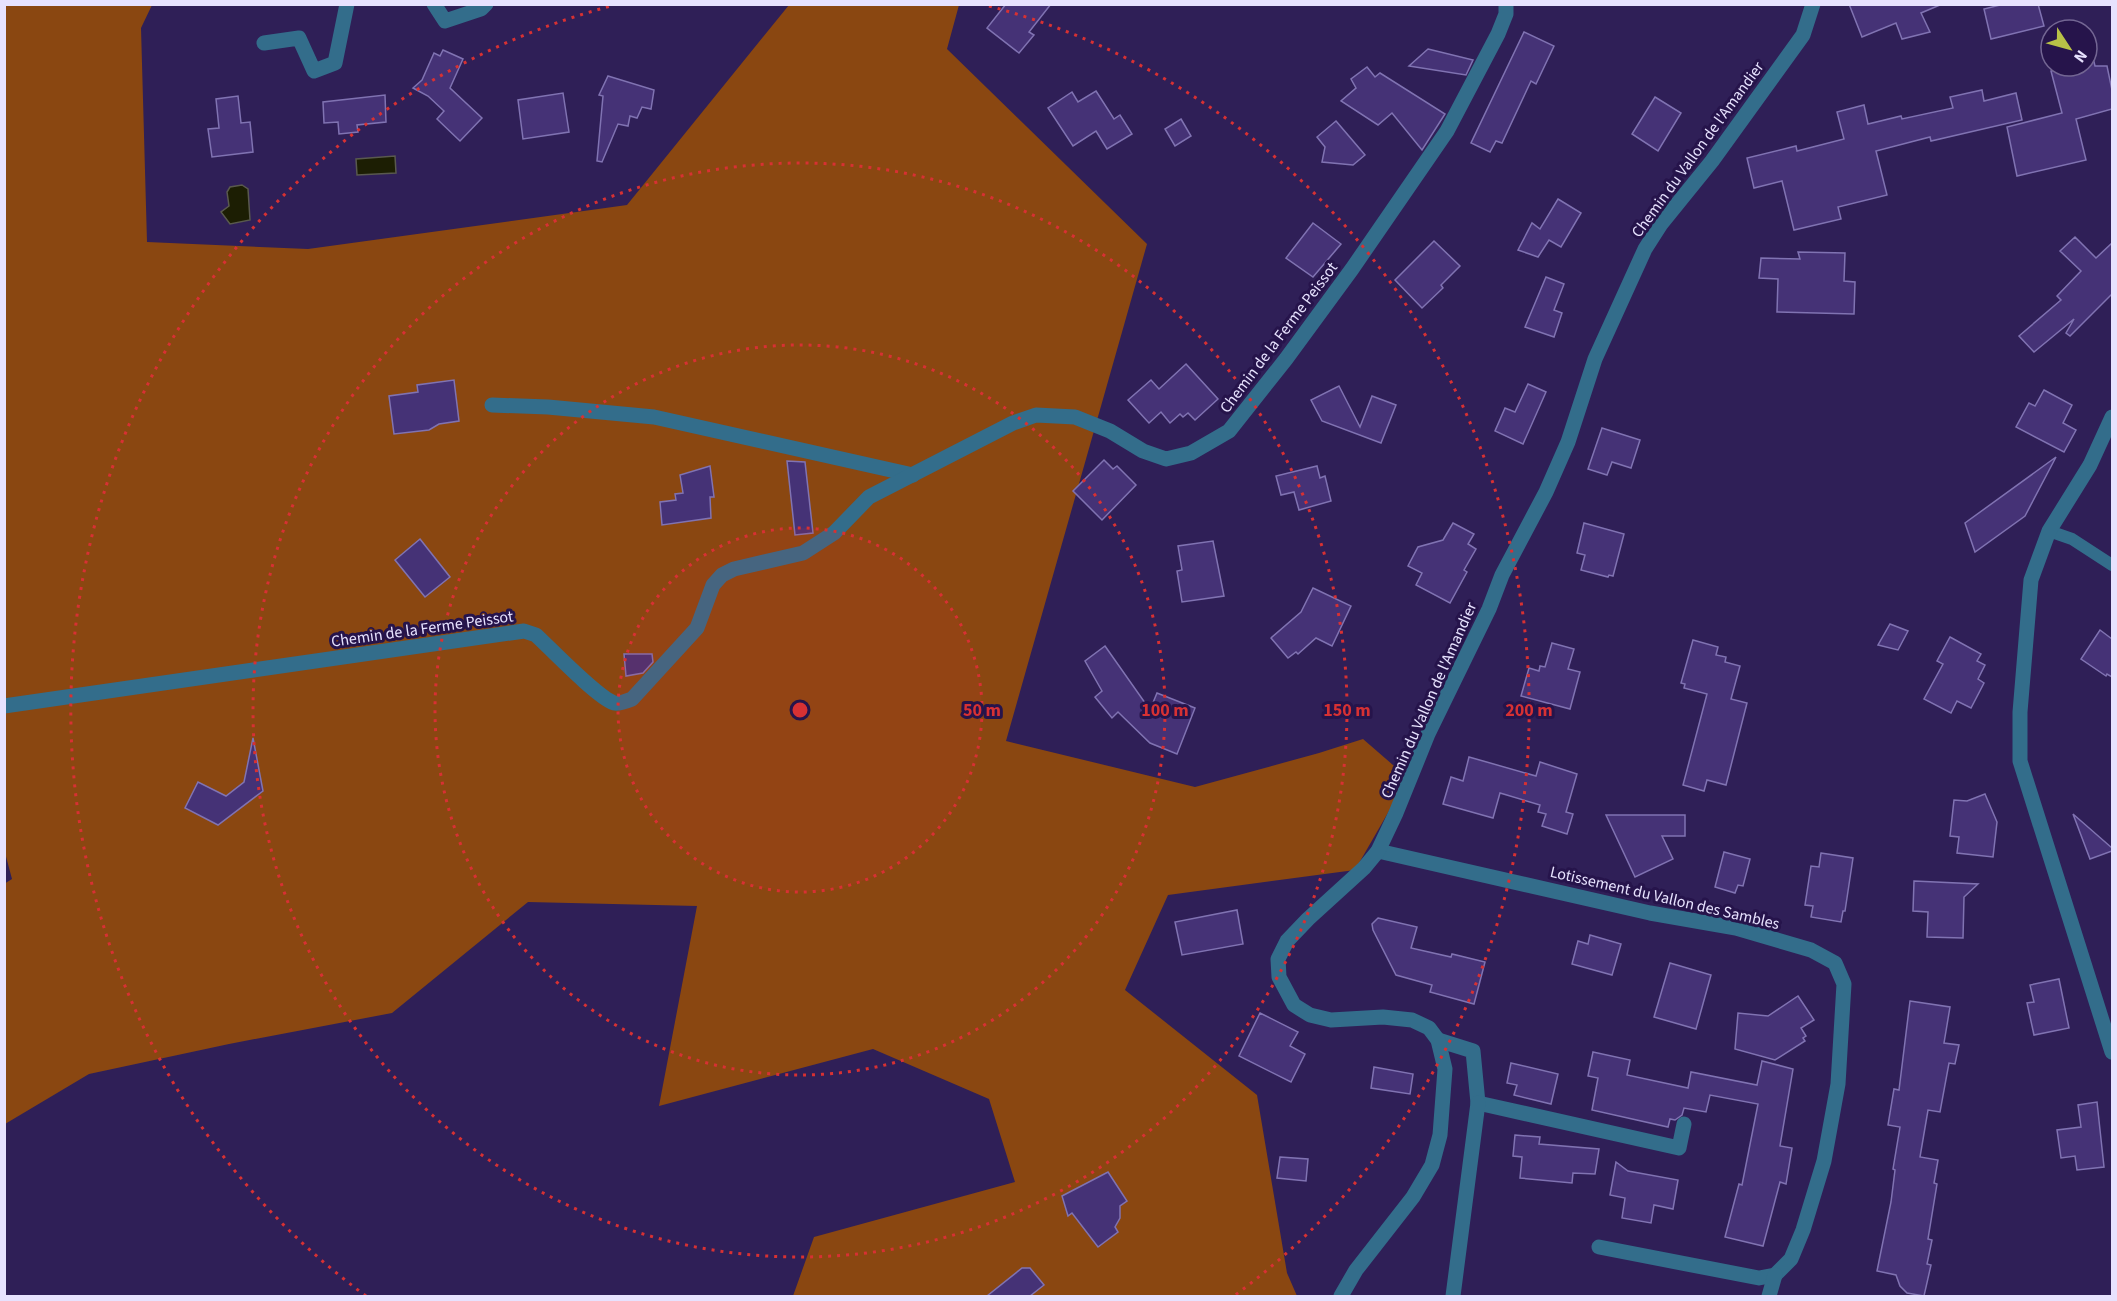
<svg xmlns="http://www.w3.org/2000/svg" width="2117" height="1301" font-family="'Source Sans 3',sans-serif">
<style>
.forest{fill:#8a4711}
.water{fill:#1c1e03;stroke:#59594e;stroke-width:1.5}
.building{fill:#453276;stroke:#8073b2;stroke-width:1.5}
.lines{fill:none;stroke-linecap:round;stroke-linejoin:round}
.service{stroke:#336d8b;stroke-width:12}
.minor{stroke:#336d8b;stroke-width:15}
.ring{fill:none;stroke:#d73133;stroke-width:3;stroke-dasharray:3 6}
.labels{text-anchor:middle;stroke-width:6;stroke-linejoin:round;paint-order:stroke}
.street-label{font-size:16px;fill:#e7e2fe;stroke:#26144b}
.centre{fill:#d73133;stroke:#26144b;stroke-width:3}
.ring-label{font-size:18px;text-anchor:middle;font-weight:bold;fill:#d73133;stroke:#26144b;stroke-width:6;stroke-linejoin:round;paint-order:stroke}
</style>
<rect width="100%" height="100%" fill="#2f1f57"/>
<path class="forest" d="M4,5h148l-11,23 6,214 161,7 319,-44 162,-200h170l-12,44 200,195 -141,497 189,46 124,-34 44,-14 45,39 -53,92 -187,25 -43,95 132,105 30,178 10,23h-504l21,-59 201,-55 -26,-83 -116,-50 -214,57 38,-200 -169,-4 -136,111 -163,31 -140,30 -84,50 -1,-240 8,-5 -8,-30z"/>
<g class="water">
<path d="M395,156l1,17 -39,2 -1,-16z"/>
<path d="M242,185l6,4 2,31 -20,4 -9,-12 8,-6 -2,-14 3,-5z"/>
</g>
<g class="building">
<path d="M1006,4h45l-22,28 5,3 -15,18 -32,-25z"/>
<path d="M1849,4h91v1l-19,8 9,19 -28,7 -6,-16 -34,14z"/>
<path d="M2004,4h34l6,22 -53,13 -7,-30z"/>
<path d="M1524,32l30,14 -18,38 -5,-3 -29,62 -6,-2 -6,11 -19,-9z"/>
<path d="M1428,49l45,11 -7,15 -57,-9z"/>
<path d="M443,50l20,9 -13,29 32,30 -22,23 -23,-22 7,-8 -16,-15 -15,-8 9,-8 12,-27 6,3z"/>
<path d="M2092,54l3,12h12l5,24v19l-36,10 10,41 -69,16 -10,-49 55,-14 -11,-42 8,-2 -1,-3h29v-10z"/>
<path d="M1367,67l8,10 5,-4 65,41 -23,36 -30,-37 -14,12 -37,-24 15,-13 -5,-9z"/>
<path d="M608,76l46,14 -3,19 -9,-2 -5,11 -7,-2 -2,10 -10,-2 -16,38 -5,-1 6,-65 -4,-1z"/>
<path d="M1982,90l2,11 32,-8 6,27 -91,21 -1,-4 -54,14 11,44 -49,12 3,12 -47,11 -12,-49 -28,7 -7,-30 49,-12 1,5 47,-12 -7,-27 27,-7 4,19 33,-8 1,3 51,-11 -3,-11z"/>
<path d="M1096,91l18,28 6,-4 12,19 -25,15 -11,-18 -23,15 -25,-38 24,-16 6,10z"/>
<path d="M563,93l6,39 -46,7 -5,-39z"/>
<path d="M385,95l1,27 -29,3 1,7 -19,2 -1,-12 -14,1 -1,-21z"/>
<path d="M238,96l3,27 9,-1 3,30 -41,5 -4,-28 11,-1 -3,-29z"/>
<path d="M1655,97l26,16 -23,38 -26,-17z"/>
<path d="M1181,119l10,17 -16,10 -10,-17z"/>
<path d="M1336,121l29,34 -12,10 -31,-3 3,-15 -8,-10z"/>
<path d="M1558,199l23,14 -20,34 -12,-7 -11,17 -20,-7 14,-27 8,6z"/>
<path d="M1313,223l28,21 -28,33 -27,-19z"/>
<path d="M2075,237l21,21 16,-15v51l-42,42 -4,-3 8,-14 -40,33 -15,-16 42,-36 -4,-4 24,-25 -21,-20z"/>
<path d="M1434,241l26,25 -19,19 2,3 -21,20 -27,-28z"/>
<path d="M1798,252l47,1 -1,28 11,1 -1,32 -77,-2 1,-33 -19,-1 2,-20 39,1z"/>
<path d="M1546,277l18,7 -10,26 8,3 -8,24 -29,-10z"/>
<path d="M1186,364l32,35 -23,21 -7,-7 -5,4 -3,-3 -10,9 -9,-11 -12,11 -21,-23 23,-20 8,9z"/>
<path d="M454,380l5,41 -20,3 -10,6 -35,4 -5,-38 29,-4 -1,-7z"/>
<path d="M1528,384l18,8 -23,52 -28,-13 10,-23 10,4z"/>
<path d="M1339,386l21,41 12,-31 24,9 -15,38 -59,-22 -11,-21z"/>
<path d="M2044,390l28,15 -9,18 13,7 -12,22 -48,-25 13,-24 6,3z"/>
<path d="M1602,428l38,12 -9,28 -19,-6 -5,13 -19,-6z"/>
<path d="M2056,457l-31,59 -50,36 -10,-29z"/>
<path d="M1104,460l9,9 4,-3 19,19 -34,35 -29,-29z"/>
<path d="M787,461l18,1 8,71 -18,2z"/>
<path d="M710,466l4,31h-4l1,21 -49,7 -2,-23 16,-2 -1,-6 8,-1 -3,-18z"/>
<path d="M1317,466l3,12 5,-2 6,25 -32,9 -5,-18 -13,3 -5,-19z"/>
<path d="M1453,523l21,11 -6,10 8,5 -12,21 3,2 -17,31 -34,-18 6,-12 -14,-7 10,-19 25,-7z"/>
<path d="M1584,523l40,11 -11,42 -4,-1 -1,2 -27,-7 4,-15 -8,-2z"/>
<path d="M420,539l30,38 -25,20 -30,-37z"/>
<path d="M1213,541l11,55 -42,6 -5,-31 5,-1 -4,-24z"/>
<path d="M1313,588l38,18 -19,40 -16,-8 -18,16 -2,-2 -8,6 -17,-20 30,-26z"/>
<path d="M1890,624l18,7 -10,19 -20,-5z"/>
<path d="M2100,630l12,9v38l-5,-3 -1,2 -25,-17z"/>
<path d="M1950,637l31,17 -4,7 8,4 -7,14 6,4 -13,25 -14,-7 -6,12 -27,-14 19,-35 -6,-3z"/>
<path d="M1693,640l25,7 -2,8 10,2 -1,5 15,4 -9,33 16,4 -21,82 -19,-5 -3,11 -21,-6 24,-91 -23,-6 1,-4 -4,-1z"/>
<path d="M1552,643l22,6 -6,20 12,3 -10,37 -49,-13 8,-28 10,3 1,-5 5,1z"/>
<path d="M1105,646l45,64 7,-17 38,15 -18,46 -27,-11 -32,-31 -6,6 -17,-21 7,-6 -17,-30z"/>
<path d="M624,654h28l1,8 -10,11 -17,3z"/>
<path d="M253,738l10,53 -45,34 -33,-17 13,-26 28,14 18,-14z"/>
<path d="M1469,757l67,19 4,-14 37,12 -11,38 7,2 -6,20 -25,-8 4,-12 -8,-2 2,-7 -40,-12 -7,25 -50,-14 8,-27 12,4z"/>
<path d="M1985,794l12,28 -4,35 -36,-4 2,-16 -9,-1 4,-36 13,1z"/>
<path d="M2073,814l39,34v3l-22,8z"/>
<path d="M1606,815h79v21h-23l11,23 -38,18z"/>
<path d="M1724,852l26,7 -7,27 -5,-1 -3,8 -20,-6z"/>
<path d="M1821,853l32,5 -8,53h-2l-2,11 -30,-5 2,-11 -8,-1 6,-39 8,1z"/>
<path d="M1914,881l64,3 -14,13 -1,41 -36,-1 1,-25 -15,-1z"/>
<path d="M1237,910l6,34 -61,11 -7,-33z"/>
<path d="M1378,918l39,9 -6,21 40,9 1,-3 33,8 -11,42 -44,-12 2,-7 -36,-10 -23,-45 -1,-6z"/>
<path d="M1590,935l31,9 -9,31 -40,-11 6,-23 10,3z"/>
<path d="M1670,963l41,12 -15,54 -42,-12z"/>
<path d="M2059,979l10,49 -35,7 -7,-32 7,-1 -4,-17z"/>
<path d="M1798,996l16,24 -13,8 5,8 -3,2 2,3 -30,19 -40,-11 3,-36 30,3z"/>
<path d="M1910,1001l40,6 -6,36 15,2 -4,19 -6,-1 -9,49 -12,-2 -8,47 18,3 -4,23 3,1 -9,55 4,1 -5,24 4,1 -7,31 -17,-3 -7,-7 -4,-11 -19,-4 14,-69 4,-32 -2,-1 7,-42 -12,-2 6,-36 5,1z"/>
<path d="M1260,1013l38,19 -8,14 15,8 -14,28 -52,-26z"/>
<path d="M1593,1052l37,8 -3,15 61,13 3,-16 66,13 5,-24 31,8 -13,77 12,2 -6,36 -6,-2 -17,64 -38,-9 14,-53 3,1 16,-81 -48,-9 -4,17 -22,-4 -2,7 -7,5 -5,-1 -2,8 -76,-17 6,-32 -10,-2z"/>
<path d="M1511,1063l47,11 -7,30 -37,-9 3,-10 -10,-2z"/>
<path d="M1374,1067l39,7 -3,20 -39,-6z"/>
<path d="M2097,1102l7,65 -27,3 -2,-14 -14,2 -4,-28 24,-3 -3,-22z"/>
<path d="M1515,1135l25,2 -1,7 60,5 -4,25 -22,-1 -1,10 -52,-5 2,-21 -9,-1z"/>
<path d="M1280,1157l28,2 -2,22 -29,-3z"/>
<path d="M1616,1162l12,9 50,9 -5,29 -19,-4 -3,18 -29,-5 3,-20 -15,-3z"/>
<path d="M1108,1172l19,29 -7,5v12l-5,9 3,5 -20,15 -26,-34 -4,3 -6,-20z"/>
<path d="M1022,1268h8l14,17 -14,11h-43z"/>
</g>
<g class="lines">
<path class="service" d="M2049,531l23,8 40,26"/>
<g class="minor">
<path d="M434,4l11,17 36,-12 5,-5"/>
<path d="M264,43l35,-5 15,33 21,-8 12,-59"/>
<path d="M492,405l56,2 106,10 259,58"/>
<path d="M2112,417l-22,48 -41,66 -18,49 -11,132v49l92,291"/>
<path d="M4,706l520,-75 12,4c16,15 61,62 78,68 5,1 13,-2 18,-4l65,-71 16,-43 9,-10 12,-6 69,-16 31,-20 35,-36 144,-74 23,-8 39,2 35,14 33,20 23,8 25,-6 38,-22 57,-72 66,-90 95,-138 51,-97 8,-20v-10"/>
<path d="M1378,851l272,62 86,15 75,22 24,13 9,21 -6,100 -14,77 -21,69 -12,29 -16,16 -16,3 -160,-31"/>
<path d="M1438,1040l35,11 5,52 201,45 5,-24"/>
<path d="M1341,1296l15,-26 57,-73 19,-32 8,-30 5,-66 -7,-29 -9,-12 -17,-8 -29,-3 -52,3 -21,-5 -16,-10 -15,-28 -1,-18 9,-18 21,-22 56,-51 14,-17 18,-38 32,-79 61,-125 13,-34 44,-83 22,-50 27,-83 50,-110 16,-25 51,-63 91,-126 10,-31"/>
<path d="M1453,1296l25,-193"/>
<path d="M1769,1296l6,-21"/>
</g>
</g>
<circle cx="800" cy="710" r="182" fill="#d73133" fill-opacity=".12"/>
<g class="ring">
<circle cx="800" cy="710" r="182"/>
<circle cx="800" cy="710" r="365"/>
<circle cx="800" cy="710" r="547"/>
<path d="M366 1296A729 729 0 0 1 611 6M989 6A729 729 0 0 1 1234 1296"/>
</g>
<g class="labels">
<g class="street-label">
<text transform="translate(1697 149) rotate(-54)" y="6">Chemin du Vallon de l'Amandier</text>
<text transform="translate(1278 337) rotate(-53)" y="6">Chemin de la Ferme Peissot</text>
<text transform="translate(422 628) rotate(-8)" y="6">Chemin de la Ferme Peissot</text>
<text transform="translate(1428 700) rotate(-66)" y="6">Chemin du Vallon de l'Amandier</text>
<text transform="translate(1665 897) rotate(13)" y="6">Lotissement du Vallon des Sambles</text>
</g>
</g>
<circle cx="800" cy="710" r="9" class="centre"/>
<g class="ring-label">
<text x="982" y="716">50 m</text>
<text x="1165" y="716">100 m</text>
<text x="1347" y="716">150 m</text>
<text x="1529" y="716">200 m</text>
</g>
<rect width="2117" height="1301" fill="none" stroke="#e7e2fe" stroke-width="12"/>
<g transform="translate(2069 48) rotate(126)"><circle r="28" fill="#26144b" stroke="#736693" stroke-width="1.5"/>
<path d="M0-4.5L10 22L0 15L-10 22Z" fill="#b8c147"/>
<text y="-9" font-size="16" font-weight="bold" text-anchor="middle" fill="#e7e2fe">N</text>
</g>
</svg>
